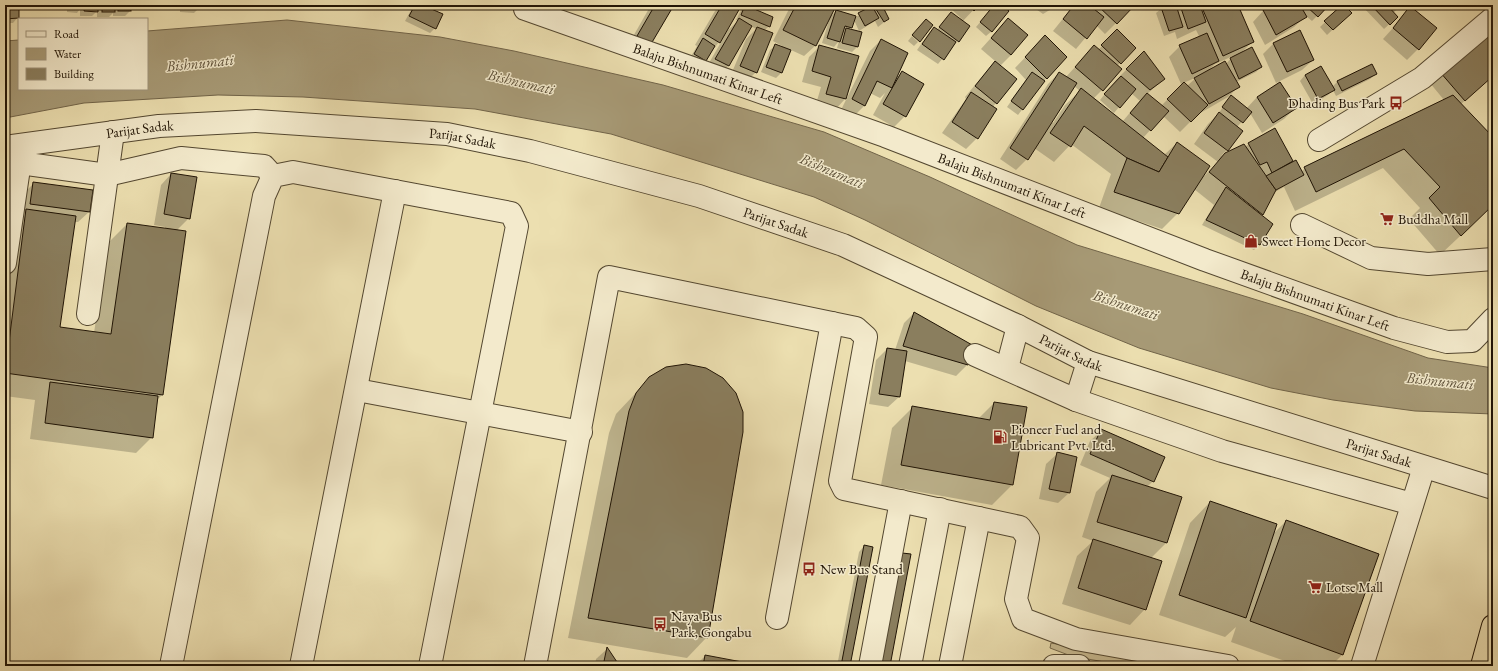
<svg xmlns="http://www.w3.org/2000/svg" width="1498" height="671" font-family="'EB Garamond',serif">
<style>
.green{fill:#c9bc93;stroke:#74684c}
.water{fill:#a79a76;stroke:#716449}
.shadow{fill:#0003;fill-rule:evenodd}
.building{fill:#8a7e5e;stroke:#201405}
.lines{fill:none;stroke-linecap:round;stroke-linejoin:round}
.minor-casing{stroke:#534730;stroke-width:24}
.highway-casing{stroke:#201405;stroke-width:24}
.minor{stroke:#f3eacc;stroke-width:22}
.highway{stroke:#ecdfb0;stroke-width:22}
.labels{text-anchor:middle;stroke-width:3;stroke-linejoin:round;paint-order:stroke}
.street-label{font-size:14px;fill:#201405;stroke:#f3eacc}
.poi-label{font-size:14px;fill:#201405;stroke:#f3eacc;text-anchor:start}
.water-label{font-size:15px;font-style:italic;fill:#5d5038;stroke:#f3eacc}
</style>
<rect width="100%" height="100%" fill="#ecdfb0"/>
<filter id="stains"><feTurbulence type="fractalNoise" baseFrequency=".005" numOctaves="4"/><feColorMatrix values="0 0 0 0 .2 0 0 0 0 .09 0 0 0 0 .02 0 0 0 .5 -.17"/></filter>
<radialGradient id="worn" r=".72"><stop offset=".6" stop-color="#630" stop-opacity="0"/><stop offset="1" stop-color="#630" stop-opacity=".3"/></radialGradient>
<path class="green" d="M1051,643l130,23h-54l-56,-10 -21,-8z"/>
<path class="water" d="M287,20l153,17 74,14 149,34 161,47 106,45 147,68 226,69 125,44 65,10v46l-78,-3 -82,-11 -62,-12 -132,-40 -103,-42 -171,-86 -51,-23 -203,-63 -136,-25 -172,-12 -85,-2 -134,8 -79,15v-77l14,-1v49h128v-58z"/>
<g class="shadow">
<path d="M5,5h13v12l-5,6h-8z"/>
<path d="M45,5h20l-5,5h-15z"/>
<path d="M67,5h63v6l-5,5h-12v-3l-4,4h-12v-6l-5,5h-12v-7l-3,4 -10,-1z"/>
<path d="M140,5h19l-4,4 -15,-1z"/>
<path d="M160,5h13l-2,2z"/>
<path d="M180,5h19v3l-5,5 -14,-1z"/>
<path d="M414,5h24l-6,6 3,17 -5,5 -25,-12z"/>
<path d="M651,5h22l-23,39 -23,3z"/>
<path d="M720,5h14l-15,37 -19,24 -11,-6 8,-14 -2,-1 20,-34z"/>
<path d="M791,5h31l11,5 -18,36 -11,10 -13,-6 -10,23 -5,5 -15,-6 9,-22 6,-5 6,2v-1l-9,-5z"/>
<path d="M878,5h13l-7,6 4,8 -10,8 -3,-6 -16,10 -5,-11 -5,10 11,3 -3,14 -5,5 -15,-4 2,-7 -5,6 -12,-4 8,-26 6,-6 20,6z"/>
<path d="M947,5h31l-16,17 7,5 -31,37 -21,-14 12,-17 5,-5 3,2 14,-17 12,7z"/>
<path d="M995,5h6l-9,26 -6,5 -10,-9z"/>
<path d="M1030,5h28l-15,9z"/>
<path d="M1074,5h57l2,1 -28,28 -9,-9 -20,24 -23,-18z"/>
<path d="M1169,5h42l-11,4 1,4 16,-8h20l16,36 -13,13 21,13 -5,5 -20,10 2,5 -10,10 -31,18 -17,17 -17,-16 -20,22 21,17 13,-12 27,33 14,-14 -24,-18 14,-20 11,-11 7,-11 20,7 11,-12 38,11 -11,11 -22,14 -12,-20 -13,14 -10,23 -6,6 23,-10 1,1 4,-3 43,17 -4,3 13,8 4,-4 139,-68 -14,-17 11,-10 52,-31v34l-32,28 32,33v68l-53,50 -31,-36 11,-11 -37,-40 -88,43 -11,-24 -11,6 -11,23 -3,28 -5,6 -52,-25 12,-20 -20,-16 -16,24 -16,16 -63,-21 12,-34 -40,-30 -17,18 -20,-14 -7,11 -11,11 -16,-11 48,-75 11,-11 7,4 28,-31 4,4 19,-19 18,17 -18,18 -15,24 -9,9 29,23 18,-21 -9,-8 -17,20 -14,-13 16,-20 28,-28 20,27 -17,15 14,12 23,-23 3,3 10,-9 -16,7 -12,-27 11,-11 20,-8 -4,-8 -19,9 -2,-7 -11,4 -8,-23 6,-5zM1233,56l-7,8 -16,5 5,-5zM1074,86l6,5 -15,14 -12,18 -2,-1z"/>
<path d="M1243,5h9l-7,3z"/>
<path d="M1274,5h25l1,3 3,-3h25l-16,16 -6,-5 -12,11 -29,18 -12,-23 10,-11z"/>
<path d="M1343,5l2,13 -18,17 -7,-8z"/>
<path d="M1361,5h41l-9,8 4,4 -13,12z"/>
<path d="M745,6l24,20 -5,5 -8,41 -11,11 -15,-6 16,-38 10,-10 -5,-3 -23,40 -11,11 -12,-7 23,-40 10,-9 -2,-1 4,-8z"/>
<path d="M1411,8l7,41 -11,11 -24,-21z"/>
<path d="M1008,19l3,36 -11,11 -4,37 -4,5 -15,30 -11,11 -24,-16 24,-34 -1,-2 30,-36 -14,-12z"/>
<path d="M912,36l6,6 -4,4 -6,-5z"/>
<path d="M881,40l13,40 8,-7 3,43 -11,11 -21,-12 12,-22 -5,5 -10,-5 -6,13 -10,10 -13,-6 29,-59z"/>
<path d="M1274,43l39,17 -11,10 -26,13 -13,-29z"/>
<path d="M820,46l38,11 -13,42 -10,11 -19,-6 5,-17 -19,-5 7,-25z"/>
<path d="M1034,48l32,9 -22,24 -26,34 -11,-8 19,-27 -11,-12z"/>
<path d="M1371,65l5,9 -6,5 -34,17 -3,-6 -5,5 -15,9 -13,-23 5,-6 16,-8 11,20 5,-5z"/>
<path d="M171,174l18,44 -12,12 -15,165 -5,5 -5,37 -16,16 -106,-14 5,-39 -30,-4v-155l18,-47 11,-11 55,29 -11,10h-4l-15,106 35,5 13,-89 20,-20 38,5v-2l-11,-2 7,-40z"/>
<path d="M914,313l58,33 -5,19 -11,11 -51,-15 -6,36 -11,10 -19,-3 7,-44 11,-11 8,1 9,-27z"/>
<path d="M650,378l57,259 -20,21 -119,-20 41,-205 7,-19z"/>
<path d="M994,403l32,5 -14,77 -20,20 -111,-20 11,-57 20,-20 66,11z"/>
<path d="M1101,431l52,50 -6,6 34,11 -15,45 -15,15 -6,51 -15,16 -68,-21 15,-48 16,-15 -11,-4 14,-45 14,-14 -30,-13 10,-24z"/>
<path d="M1057,454l12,39 -11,10 -19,-4 7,-35z"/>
<path d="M1210,502l62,33 14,-14 57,133 -12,12h-32l-68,-24 5,-15 -11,10 -66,-22 31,-92z"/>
<path d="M864,546l-15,120h-12l22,-114z"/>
<path d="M607,649l11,17h-23l1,-7z"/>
<path d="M705,656l52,10h-62z"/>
</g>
<g class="building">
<path d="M5,5h14v13l-14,1z"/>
<rect x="72" y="5" width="11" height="3"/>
<path d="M85,5h13v7l-14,-1z"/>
<rect x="102" y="5" width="13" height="7"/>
<rect x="118" y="5" width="13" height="6"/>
<path d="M184,5h16v4l-16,-2z"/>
<path d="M415,5h7l21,9 -7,15 -27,-13z"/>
<path d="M655,5h19l-23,39 -14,-8z"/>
<path d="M722,5h14l4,3 -20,35 -15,-9z"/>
<path d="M745,5l28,12 -3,10 -29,-12z"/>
<path d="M796,5h29l9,5 -18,36 -33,-16z"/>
<path d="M882,5l7,14 -5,3 -10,-16z"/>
<path d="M969,5h11l-6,6z"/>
<path d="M994,5h8l7,6 -17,21 -12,-10z"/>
<path d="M1074,5h15l15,12 -17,22 -24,-20z"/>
<path d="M1097,5h36l1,1 -17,18z"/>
<path d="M1167,5h9l7,22 -14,4 -8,-24z"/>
<path d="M1180,5h20l6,17 -18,7z"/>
<path d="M1214,5h24l16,37 -31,14 -20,-46z"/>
<path d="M1272,5h28l7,12 -31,18 -13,-25z"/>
<path d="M1305,5h24l-11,12z"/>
<path d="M1342,5h2l8,8 -19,17 -9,-9z"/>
<path d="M1371,5h16l11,12 -8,8z"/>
<path d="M872,6l7,12 -14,8 -7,-13z"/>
<path d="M1410,6l27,22 -18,22 -26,-22z"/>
<path d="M836,10l20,6 -4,12 -7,-2 -5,16 -13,-4z"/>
<path d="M951,12l19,14 -11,16 -20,-15z"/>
<path d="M739,18l13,8 -23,40 -14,-7z"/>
<path d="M1008,18l20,17 -17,20 -20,-17z"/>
<path d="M926,19l7,6 -13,17 -8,-7z"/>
<path d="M757,27l16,6 -16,40 -17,-7z"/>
<path d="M934,27l22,15 -12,18 -22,-16z"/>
<path d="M846,28l16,4 -4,15 -16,-4z"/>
<path d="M1117,29l19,19 -15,16 -20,-19z"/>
<path d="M1300,30l14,30 -27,12 -14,-29z"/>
<path d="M1485,32l8,9v35l-28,25 -25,-29z"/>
<path d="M1207,33l12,28 -27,13 -13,-29z"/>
<path d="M1045,35l22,22 -20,22 -22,-22z"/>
<path d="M703,38l12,8 -9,15 -12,-7z"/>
<path d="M881,39l27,14 -16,35 -15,-7 -12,25 -13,-7z"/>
<path d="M775,44l16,6 -9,23 -16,-6z"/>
<path d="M819,45l40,11 -13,43 -20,-5 5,-17 -19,-6z"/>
<path d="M1094,45l28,24 -19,22 -28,-24z"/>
<path d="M1252,47l10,20 -23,12 -9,-21z"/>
<path d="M1144,51l21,28 -15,11 -24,-21z"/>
<path d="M995,61l22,18 -20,25 -22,-18z"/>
<path d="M1225,61l15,26 -31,17 -15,-26z"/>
<path d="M1372,64l5,10 -35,17 -5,-10z"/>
<path d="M1321,66l14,24 -17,9 -13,-24z"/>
<path d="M902,71l22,13 -18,33 -23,-13z"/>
<path d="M1032,72l13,9 -22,29 -12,-9z"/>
<path d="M1059,72l18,11 -49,77 -18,-12z"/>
<path d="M1121,76l15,13 -16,19 -16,-14z"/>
<path d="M1184,82l24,23 -17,17 -24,-23z"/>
<path d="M1280,82l17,26 -24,15 -16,-26z"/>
<path d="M1081,88l87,69 -9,15 -32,-14 -43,-32 -13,21 -21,-14z"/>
<path d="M971,92l26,17 -19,30 -26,-17z"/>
<path d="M1147,93l22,18 -18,20 -21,-18z"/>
<path d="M1231,95l21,17 -9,11 -21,-16z"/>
<path d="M1453,95l40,42v68l-32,31 -32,-38 11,-11 -36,-38 -88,43 -12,-25z"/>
<path d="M1219,112l24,19 -15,20 -24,-18z"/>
<path d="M1275,128l18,33 -21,12 -5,-11 -7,3 -12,-22z"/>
<path d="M1177,142l33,24 -31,48 -65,-22 13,-34 32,14z"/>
<path d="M1244,144l32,46 -13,25 -54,-43 16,-19z"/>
<path d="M1296,160l8,15 -28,15 -10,-14z"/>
<path d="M171,173l26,4 -7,42 -26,-5z"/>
<path d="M33,182l60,8 -3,22 -60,-8z"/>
<path d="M1226,187l47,37 -13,21 -54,-25z"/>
<path d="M26,209l50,7 -16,111 51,7 16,-111 59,8 -23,164 -158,-22z"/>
<path d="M914,312l60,34 -6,19 -65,-19z"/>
<path d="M887,348l20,3 -7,46 -21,-3z"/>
<path d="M686,364l20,4 17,10 13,15 7,19v20l-35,206 -120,-20 41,-207 7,-18 13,-16 17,-10z"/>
<path d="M50,382l108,14 -5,42 -108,-15z"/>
<path d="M994,402l33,5 -14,78 -112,-20 11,-59 78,14z"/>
<path d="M1101,429l64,28 -11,25 -64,-28z"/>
<path d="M1057,452l20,5 -7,36 -21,-4z"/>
<path d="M1112,475l70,22 -15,46 -70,-21z"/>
<path d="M1210,501l67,23 -31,94 -67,-23z"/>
<path d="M1286,520l93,34 -36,101 -93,-34z"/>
<path d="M1093,539l69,22 -16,49 -68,-22z"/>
<path d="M864,545l9,2 -23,119h-9z"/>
<path d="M902,553l9,1 -21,112h-10z"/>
<path d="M607,647l12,18v1h-16z"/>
<path d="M705,655l53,10v1h-55z"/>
</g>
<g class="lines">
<g class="minor-casing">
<g id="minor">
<path id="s1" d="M525,9l360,127 320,124 189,68 53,14 25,-1 21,-22"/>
<path d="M1319,140l103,-62 71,-60"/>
<path id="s2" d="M5,147l154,-21 97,-5 191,13 83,17 169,45 144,49 175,81 70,36 405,126"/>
<path d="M20,163l87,12 74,-17 83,8 9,10"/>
<path d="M1302,225l69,33 57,6 65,-5"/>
<path d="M5,263l17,-115"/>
<path d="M88,314l25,-182"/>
<path d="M975,355l101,45 146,51 190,53"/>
<path d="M1007,368l11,-42"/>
<path d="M357,390l224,42"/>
<path d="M1076,400l12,-38"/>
<path d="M777,618l55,-295"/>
<path d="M171,666l93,-470 9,-20 20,-4 218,41 6,13 -87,440"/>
<path d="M301,666l94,-475"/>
<path d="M535,666l74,-389 247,51 10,9 -26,144 4,8 176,38 8,11 -12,61 7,20 53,20 152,27"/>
<path d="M870,666l31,-165"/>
<path d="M910,666l30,-157"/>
<path d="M950,666l29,-148"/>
<path d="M1054,666h25"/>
<path d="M1362,666l62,-199"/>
</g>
</g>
<g class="highway-casing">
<path id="highway" d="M1482,666l11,-40"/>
</g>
<use href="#minor" class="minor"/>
<use href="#highway" class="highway"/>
</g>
<defs>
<g id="bus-bare" transform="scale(1.08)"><path d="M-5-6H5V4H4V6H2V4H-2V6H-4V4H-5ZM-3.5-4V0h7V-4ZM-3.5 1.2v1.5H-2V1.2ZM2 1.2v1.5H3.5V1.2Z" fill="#8f2418" stroke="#f3eacc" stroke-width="2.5" paint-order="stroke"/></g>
<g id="supermarket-bare" transform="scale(1.08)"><path d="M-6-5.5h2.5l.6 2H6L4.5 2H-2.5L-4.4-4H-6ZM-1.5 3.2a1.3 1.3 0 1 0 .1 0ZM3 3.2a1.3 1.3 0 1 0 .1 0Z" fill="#8f2418" stroke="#f3eacc" stroke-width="2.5" paint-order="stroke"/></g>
<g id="shop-bare" transform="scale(1.08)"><path d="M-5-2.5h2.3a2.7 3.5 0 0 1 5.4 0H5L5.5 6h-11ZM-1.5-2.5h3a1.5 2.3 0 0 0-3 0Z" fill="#8f2418" stroke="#f3eacc" stroke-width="2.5" paint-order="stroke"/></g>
<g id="fuel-bare" transform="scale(1.08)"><path d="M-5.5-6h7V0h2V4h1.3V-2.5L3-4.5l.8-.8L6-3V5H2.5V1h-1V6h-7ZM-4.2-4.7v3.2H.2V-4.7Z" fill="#8f2418" stroke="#f3eacc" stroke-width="2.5" paint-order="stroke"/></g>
</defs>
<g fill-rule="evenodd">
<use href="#bus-bare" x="1396" y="103"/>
<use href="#supermarket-bare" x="1387" y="219"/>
<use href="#shop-bare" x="1251" y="241"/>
<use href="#fuel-bare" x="1000" y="437"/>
<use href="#bus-bare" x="809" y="569"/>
<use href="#supermarket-bare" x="1315" y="587"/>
<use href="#bus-bare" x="660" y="624"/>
</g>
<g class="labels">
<g class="street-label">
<text dy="5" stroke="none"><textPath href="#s1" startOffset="194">Balaju Bishnumati Kinar Left</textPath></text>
<text dy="5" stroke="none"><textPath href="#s2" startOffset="136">Parijat Sadak</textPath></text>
<text dy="5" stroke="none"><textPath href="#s2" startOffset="460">Parijat Sadak</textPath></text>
<text dy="5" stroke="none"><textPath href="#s1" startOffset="518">Balaju Bishnumati Kinar Left</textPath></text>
<text dy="5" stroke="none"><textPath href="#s2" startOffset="785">Parijat Sadak</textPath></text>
<text dy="5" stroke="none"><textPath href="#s1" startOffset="842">Balaju Bishnumati Kinar Left</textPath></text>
<text dy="5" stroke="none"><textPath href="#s2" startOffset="1108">Parijat Sadak</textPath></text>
<text dy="5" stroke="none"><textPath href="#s2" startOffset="1432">Parijat Sadak</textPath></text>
</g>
<g class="poi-label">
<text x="1385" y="108" text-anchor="end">Dhading Bus Park</text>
<text x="1398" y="224">Buddha Mall</text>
<text x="1262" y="246">Sweet Home Decor</text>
<text x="1011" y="434">Pioneer Fuel and<tspan x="1011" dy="16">Lubricant Pvt. Ltd.</tspan></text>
<text x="820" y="574">New Bus Stand</text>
<text x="1326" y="592">Lotse Mall</text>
<text x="671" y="621">Naya Bus<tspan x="671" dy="16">Park, Gongabu</tspan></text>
</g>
<g class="water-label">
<text transform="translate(200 63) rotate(-6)" y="5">Bishnumati</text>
<text transform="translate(521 82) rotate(13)" y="5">Bishnumati</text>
<text transform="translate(832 171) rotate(23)" y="5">Bishnumati</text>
<text transform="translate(1126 305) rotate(18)" y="5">Bishnumati</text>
<text transform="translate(1440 381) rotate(6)" y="5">Bishnumati</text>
</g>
</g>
<rect width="1498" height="671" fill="none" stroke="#ecdfb0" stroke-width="20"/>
<rect x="6" y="6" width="1486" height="659" fill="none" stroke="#201405" stroke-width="2"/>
<rect x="10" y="10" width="1478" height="651" fill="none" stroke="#201405"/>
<rect x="18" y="18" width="130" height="72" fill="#f3eacc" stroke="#9f947c"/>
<rect x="26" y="31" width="20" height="6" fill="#f3eacc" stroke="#9f947c"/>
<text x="54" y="38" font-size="12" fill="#201405">Road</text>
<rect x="26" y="48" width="20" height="12" fill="#a79a76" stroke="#9f947c"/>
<text x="54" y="58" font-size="12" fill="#201405">Water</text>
<rect x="26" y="68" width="20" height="12" fill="#8a7e5e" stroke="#9f947c"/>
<text x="54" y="78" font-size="12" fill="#201405">Building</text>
<rect width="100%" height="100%" filter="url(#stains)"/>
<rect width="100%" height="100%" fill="url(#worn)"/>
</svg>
